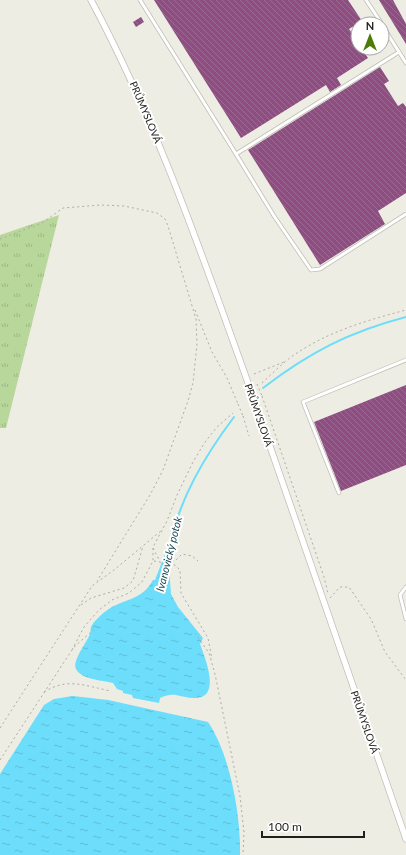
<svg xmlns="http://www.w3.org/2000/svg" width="406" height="855" font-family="Lato,sans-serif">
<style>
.grass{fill:url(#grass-tufts)}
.water{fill:url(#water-ripples)}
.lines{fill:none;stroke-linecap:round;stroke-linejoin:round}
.stream{stroke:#6cddfa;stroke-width:2}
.building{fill:url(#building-back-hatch)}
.service-casing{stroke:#c0bfb6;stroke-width:4.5}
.minor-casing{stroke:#c0bfb6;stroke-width:7}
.path{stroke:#adaca5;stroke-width:1;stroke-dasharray:2 3;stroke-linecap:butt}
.service{stroke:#fff;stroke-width:3}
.minor{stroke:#fff;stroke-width:5.5}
.minor-bridge-casing{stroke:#c0bfb6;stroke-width:7;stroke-linecap:butt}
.path-bridge{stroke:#adaca5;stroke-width:1;stroke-dasharray:2 3;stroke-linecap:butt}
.minor-bridge{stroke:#fff;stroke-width:5.5}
.labels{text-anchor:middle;stroke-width:4;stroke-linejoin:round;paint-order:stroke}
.street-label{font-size:10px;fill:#1f1f1c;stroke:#fff}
.water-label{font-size:11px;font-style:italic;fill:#1a4b57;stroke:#fff}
</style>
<defs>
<pattern id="grass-tufts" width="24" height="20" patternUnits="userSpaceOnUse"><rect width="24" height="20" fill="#b8d79a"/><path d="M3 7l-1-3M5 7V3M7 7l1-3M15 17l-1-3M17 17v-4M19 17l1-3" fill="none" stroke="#9eb884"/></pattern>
<pattern id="water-ripples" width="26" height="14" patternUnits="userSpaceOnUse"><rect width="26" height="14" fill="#6cddfa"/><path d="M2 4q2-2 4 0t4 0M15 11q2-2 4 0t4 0" fill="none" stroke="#5dbdd6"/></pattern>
<pattern id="building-back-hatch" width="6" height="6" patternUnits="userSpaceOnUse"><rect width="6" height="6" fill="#8e4e82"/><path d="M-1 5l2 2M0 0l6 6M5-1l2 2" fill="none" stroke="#9a6a90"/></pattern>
</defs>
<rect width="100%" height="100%" fill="#eeede3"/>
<path class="grass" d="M59,215l-53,213h-6v-193z"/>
<g class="water">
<path d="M168,546h2l-1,22 2,26 7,13 25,31 -3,6c5,14 23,56 -7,54 -14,-1 -19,-7 -33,0l-1,5 -26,-5 -1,-3 -9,-2v-2l-6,-2 -4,-6c-11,-3 -31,-3 -37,-14 -4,-8 10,-26 13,-33 2,-3 1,-6 2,-9 2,-5 11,-13 15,-16 17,-13 35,-9 47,-31h2z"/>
<path d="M73,696l35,4 100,22c22,32 33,94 32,133h-240v-81l44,-69 10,-6z"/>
</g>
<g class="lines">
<g class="stream">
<path d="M263,388c47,-36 86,-56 143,-71"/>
<path d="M169,547c11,-49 35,-90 65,-130"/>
</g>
</g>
<g class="building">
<path d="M154,0h194l14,21 -13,8 9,13v6h3l7,10 -31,20 4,7 -11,7 -4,-7 -85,53z"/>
<path d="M379,0h14l13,24v20z"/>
<path d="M141,17l3,5 -8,5 -3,-5z"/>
<path d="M380,67l9,14 -5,3 14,22 5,-3 3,4v86l-28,18 7,13 -65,41 -72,-115z"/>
<path d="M406,385v80l-65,26 -27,-69z"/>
</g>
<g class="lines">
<g class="service-casing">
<g id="service">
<path d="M140,0l96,154 163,-102"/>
<path d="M366,0l16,24"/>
<path d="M382,25l24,38"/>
<path d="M236,154l38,62 37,54 9,-1 86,-55"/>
<path d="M339,493l-36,-91 103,-42"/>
<path d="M406,587l-6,8 6,24"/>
</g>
</g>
<g class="minor-casing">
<g id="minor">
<path d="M91,0c67,125 112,258 160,391"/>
<path d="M255,403l151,436"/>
</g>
</g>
<g class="path">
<path d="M0,239l42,-16 21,-15 38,-3 23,1 33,7 8,6 3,7 28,93 1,25 -4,39 -5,18 -25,69 -13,25 -53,86"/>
<path d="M195,310l17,42 15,26 11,26"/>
<path d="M254,374l30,-12"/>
<path d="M262,383c11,-10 22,-22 35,-30 33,-22 71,-33 109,-43"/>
<path d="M262,396l62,181 4,16"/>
<path d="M243,416l6,20"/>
<path d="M153,548l5,10 17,3 7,-7 10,2 6,5"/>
<path d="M154,561l21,4 5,5 1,23 27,45 4,21"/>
<path d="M330,598l10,-11h9l22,32 14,33 21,28"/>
<path d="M81,605l10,-7 33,-10 9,-7 10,-35"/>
<path d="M195,633l14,20 6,21 25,122 4,36 -1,23"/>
<path d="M74,647l24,-21"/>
<path d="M72,650l12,-23 15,-17 13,-10 17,-7 13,-11 11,-21v-14l14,-26 10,-26 16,-33 12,-20 12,-15 16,-14"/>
<path d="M44,692c24,-15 41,-6 67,-1"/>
<path d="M0,728l92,-142 22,-16 48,-40"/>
<path d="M0,760l72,-110"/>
</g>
<use href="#service" class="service"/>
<use href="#minor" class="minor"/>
<g class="minor-bridge-casing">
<path id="minor-bridge" d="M251,391l4,12"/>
</g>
<g class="path-bridge">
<path d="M257,384l5,12"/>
<path d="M238,404l5,12"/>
</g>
<use href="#minor-bridge" class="minor-bridge"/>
</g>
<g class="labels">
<g class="street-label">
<text transform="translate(146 112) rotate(67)" y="4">PRŮMYSLOVÁ</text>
<text transform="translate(259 415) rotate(71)" y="4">PRŮMYSLOVÁ</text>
<text transform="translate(365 722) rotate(71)" y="4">PRŮMYSLOVÁ</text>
</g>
<g class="water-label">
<text transform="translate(169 554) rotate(-76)" y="4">Ivanovický potok</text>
</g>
</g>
<g transform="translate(370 36)"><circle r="19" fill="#ffffff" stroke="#a5a5a4"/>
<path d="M0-3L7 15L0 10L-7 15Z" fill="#4c7c07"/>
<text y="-6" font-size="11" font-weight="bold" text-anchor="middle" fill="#1f1f1c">N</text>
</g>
<path d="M262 831v6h102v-6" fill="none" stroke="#1f1f1c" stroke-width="2"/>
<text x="268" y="831" font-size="12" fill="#1f1f1c" stroke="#ffffff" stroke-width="3" paint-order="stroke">100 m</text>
</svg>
